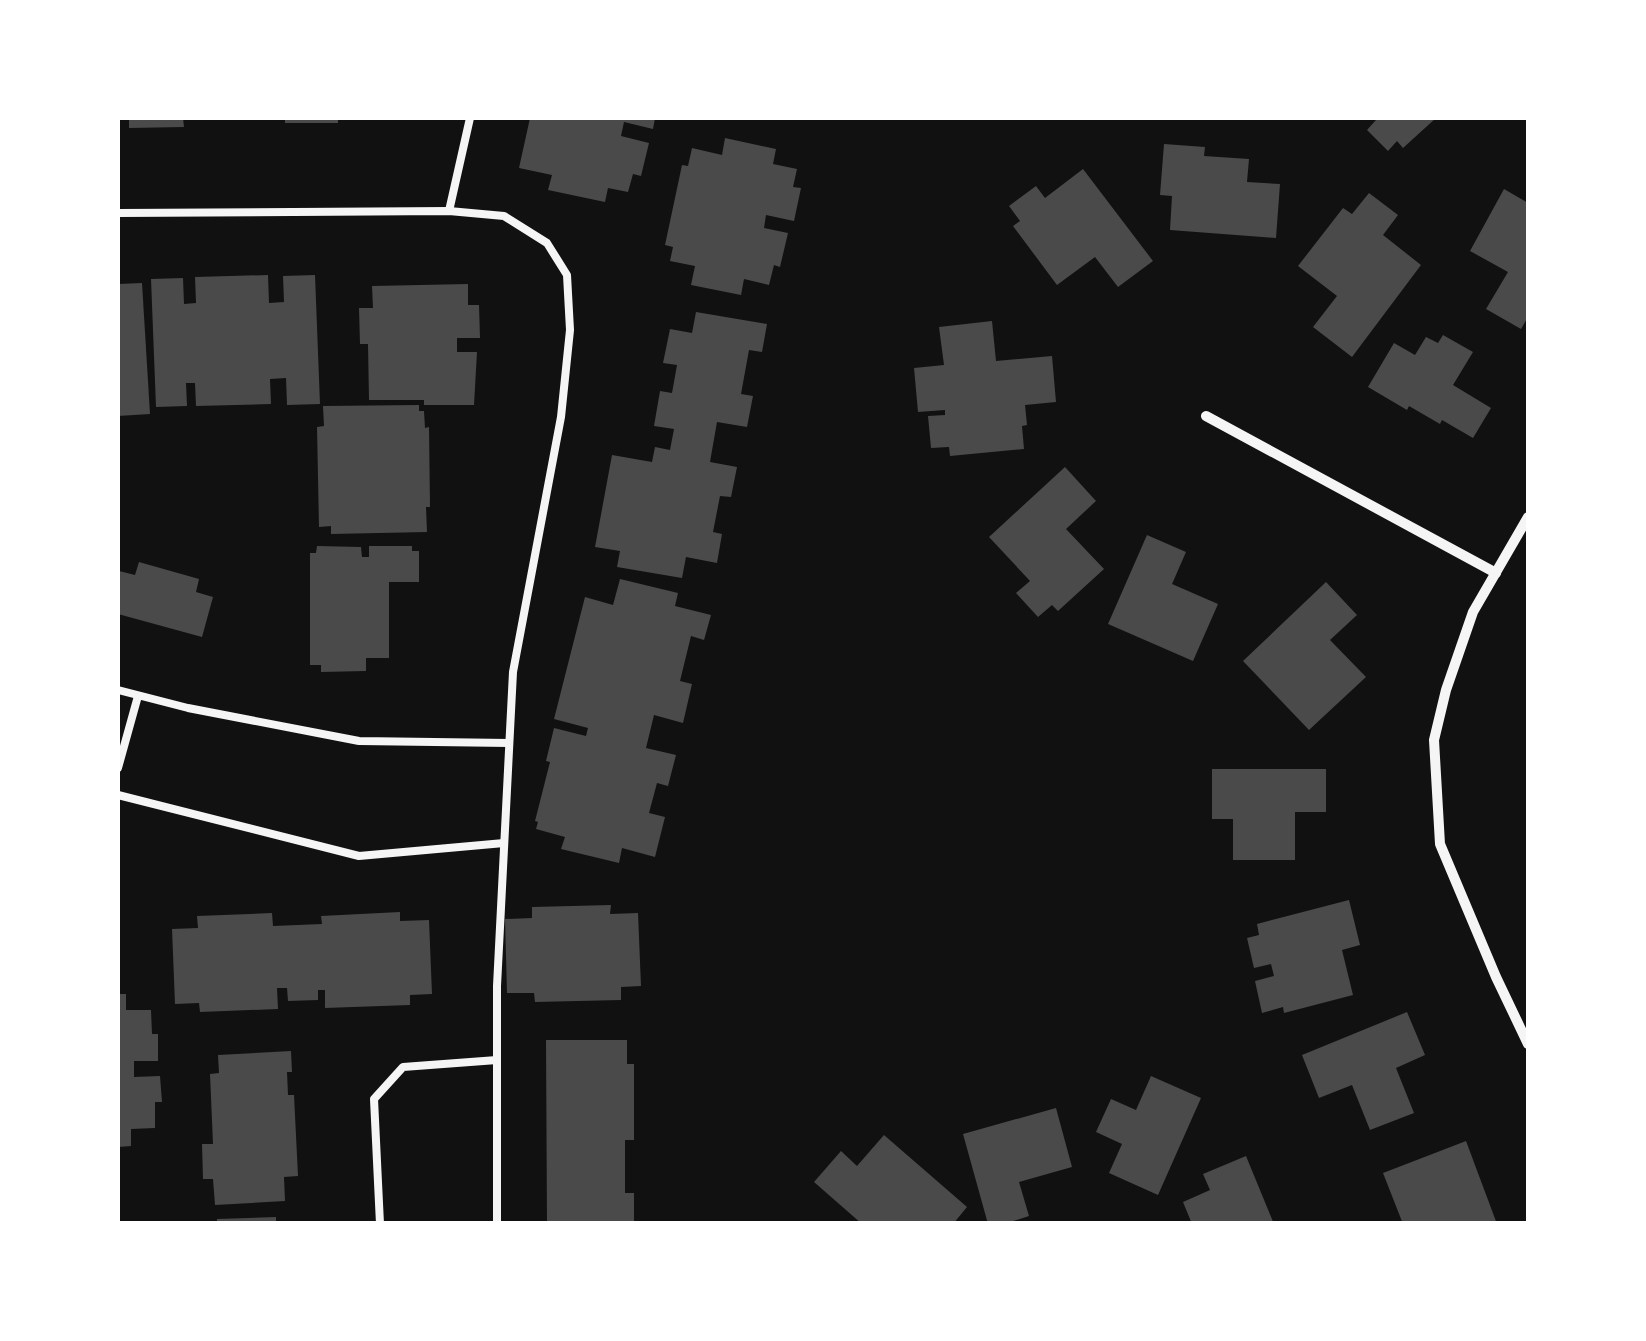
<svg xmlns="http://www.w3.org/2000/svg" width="1646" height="1341" font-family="'Exo 2',sans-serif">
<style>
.building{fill:#4a4a4a}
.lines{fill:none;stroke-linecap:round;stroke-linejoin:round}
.service{stroke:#f5f5f5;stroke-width:8}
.minor{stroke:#f5f5f5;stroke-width:10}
</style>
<rect width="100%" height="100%" fill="#111"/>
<g class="building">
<path d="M129,118h54l1,9 -55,1z"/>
<rect x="285" y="118" width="53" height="5"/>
<path d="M530,118h125l-2,11 -29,-7 -3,14 28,7 -8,33 -8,-2 -5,18 -20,-4 -3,14 -57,-12 4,-15 -33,-7z"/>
<path d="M1374,118h62l-33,30 -6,-7 -9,10 -21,-21 9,-10z"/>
<path d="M725,138l51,11 -3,15 24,5 -4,18 8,1 -7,33 -28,-6 -2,13 24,5 -8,34 -6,-2 -5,20 -25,-6 -3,16 -50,-10 4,-19 -25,-5 3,-14 -8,-2 17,-80 6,1 4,-18 30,7z"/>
<path d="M1164,144l41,3 -1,9 45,3 -2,23 33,2 -4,54 -106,-8 2,-34 -12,-1z"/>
<path d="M1083,169l70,92 -35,26 -23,-30 -38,28 -44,-59 7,-5 -11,-15 27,-20 9,12z"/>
<path d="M1504,189l24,14v114l-7,12 -35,-20 22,-37 -38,-21z"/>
<path d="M1369,193l29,22 -15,20 38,30 -69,92 -39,-30 24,-31 -39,-30 45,-58 9,6z"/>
<path d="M268,275l1,28 15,-1 -1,-26 32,-1 5,129 -33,1 -1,-27 -16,1 1,25 -75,2 -1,-23h-9l1,23 -31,1 -5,-128 32,-1 1,26 12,-1 -1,-26z"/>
<path d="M142,283l8,131 -32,2v-132z"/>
<path d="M468,284v21h11l1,33h-23v14h20l-3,53h-50v-5h-55l-1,-56h-8l-1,-36h14l-1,-22z"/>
<path d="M696,312l71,12 -5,28 -13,-2 -8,44 12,2 -6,31 -30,-5 -7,40 27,5 -6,30 -11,-1 -7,36 9,2 -5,29 -31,-6 -4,21 -65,-11 3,-16 -25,-4 17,-92 40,7 3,-15 15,3 4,-21 -20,-3 6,-35 12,2 5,-28 -14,-2 7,-34 22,4z"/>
<path d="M992,321l4,40 56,-5 4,46 -31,3 2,20 -5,1 2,23 -74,7 -1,-9 -18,1 -3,-32 17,-1v-5l-27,2 -4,-44 30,-3 -5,-38z"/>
<path d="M1443,335l30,17 -20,33 38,23 -18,30 -31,-18 -2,4 -31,-18 -2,4 -39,-23 26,-44 21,12 11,-18 12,6z"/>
<path d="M419,405v6h5l1,17 4,-1 1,80h-4l1,25 -96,2v-8l-12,1 -2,-100 7,-1 -1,-20z"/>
<path d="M1065,467l31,34 -30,28 38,40 -46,42 -6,-6 -14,12 -22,-24 14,-12 -41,-44z"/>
<path d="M1147,535l39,17 -14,32 46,20 -25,57 -85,-37z"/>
<path d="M317,546l44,1 1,10h7v-11h43v5h7v31h-30v76h-23v13l-45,1v-7h-11v-112h6z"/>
<path d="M139,562l60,17 -3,13 17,5 -11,40 -84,-23 1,-43 16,4z"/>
<path d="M620,579l58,14 -3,13 36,9 -7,25 -13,-4 -11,45 12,3 -9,39 -29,-8 -8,33 30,7 -8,31 -11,-3 -8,30 16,4 -10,40 -33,-9 -3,15 -58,-14 4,-12 -29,-8 2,-7 -3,-1 15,-59 -4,-1 8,-33 32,8 2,-8 -34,-9 31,-122 28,8z"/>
<path d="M1326,582l31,33 -27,25 36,37 -57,53 -66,-69z"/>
<path d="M1212,769h114v43h-31v48h-62v-41h-21z"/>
<path d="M1349,900l11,45 -18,5 11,45 -69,18 -1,-6 -21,6 -7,-32 19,-5 -3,-12 -17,4 -7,-30 12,-3 -2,-11z"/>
<path d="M611,905l-1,9 28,-1 3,73 -20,1v13l-86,2 -1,-9h-27l-2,-74 27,-1v-11z"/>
<path d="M400,912v9l29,-1 3,74 -22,1v10l-85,3v-18h-7v10l-30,1 -1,-13h-10l1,21 -78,3 -1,-9 -24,1 -3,-75 26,-1 -1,-12 75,-3 1,13 49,-2 -1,-8z"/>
<path d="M118,994h8v16h25l1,24h6v27h-24v16l26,-1 2,26h-7v26l-24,1v17l-13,1z"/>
<path d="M1407,1012l18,43 -29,13 18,45 -44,17 -18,-45 -33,13 -17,-43z"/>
<path d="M546,1040h81v24h7v76h-9v53h9v31h-87z"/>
<path d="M291,1051l1,21h-5l1,23h6l4,81 -14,1 1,24 -70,4 -2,-26h-10l-1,-35h11l-3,-70 9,-1 -1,-18z"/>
<path d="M1151,1076l50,22 -43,97 -49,-22 13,-29 -26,-12 15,-33 25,11z"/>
<path d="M1056,1108l16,59 -53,15 10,34 -25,8h-16l-25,-90z"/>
<path d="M884,1135l83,72 -14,17h-91l-48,-42 27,-31 16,15z"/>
<path d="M1466,1141l31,83h-94l-20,-51z"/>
<path d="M1246,1156l28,68h-82l-9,-22 27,-12 -7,-16z"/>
<path d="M276,1217v7h-59v-5z"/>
</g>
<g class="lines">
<g class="service">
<path d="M449,211l21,-93"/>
<path d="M118,213l331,-2 55,5 43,27 20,32 3,55 -9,87 -48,255 -16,314v238"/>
<path d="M118,690l70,18 171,33 150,2"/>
<path d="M118,768l20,-72"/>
<path d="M118,795l241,61 145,-13"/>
<path d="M380,1224l-6,-125 29,-32 94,-7"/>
</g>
<g class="minor">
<path d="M1206,416l290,157"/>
<path d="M1528,517l-55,95 -27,78 -12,50 6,104 56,133 32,67"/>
</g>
</g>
<rect width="1646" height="1341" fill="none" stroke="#ffffff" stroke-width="240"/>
</svg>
